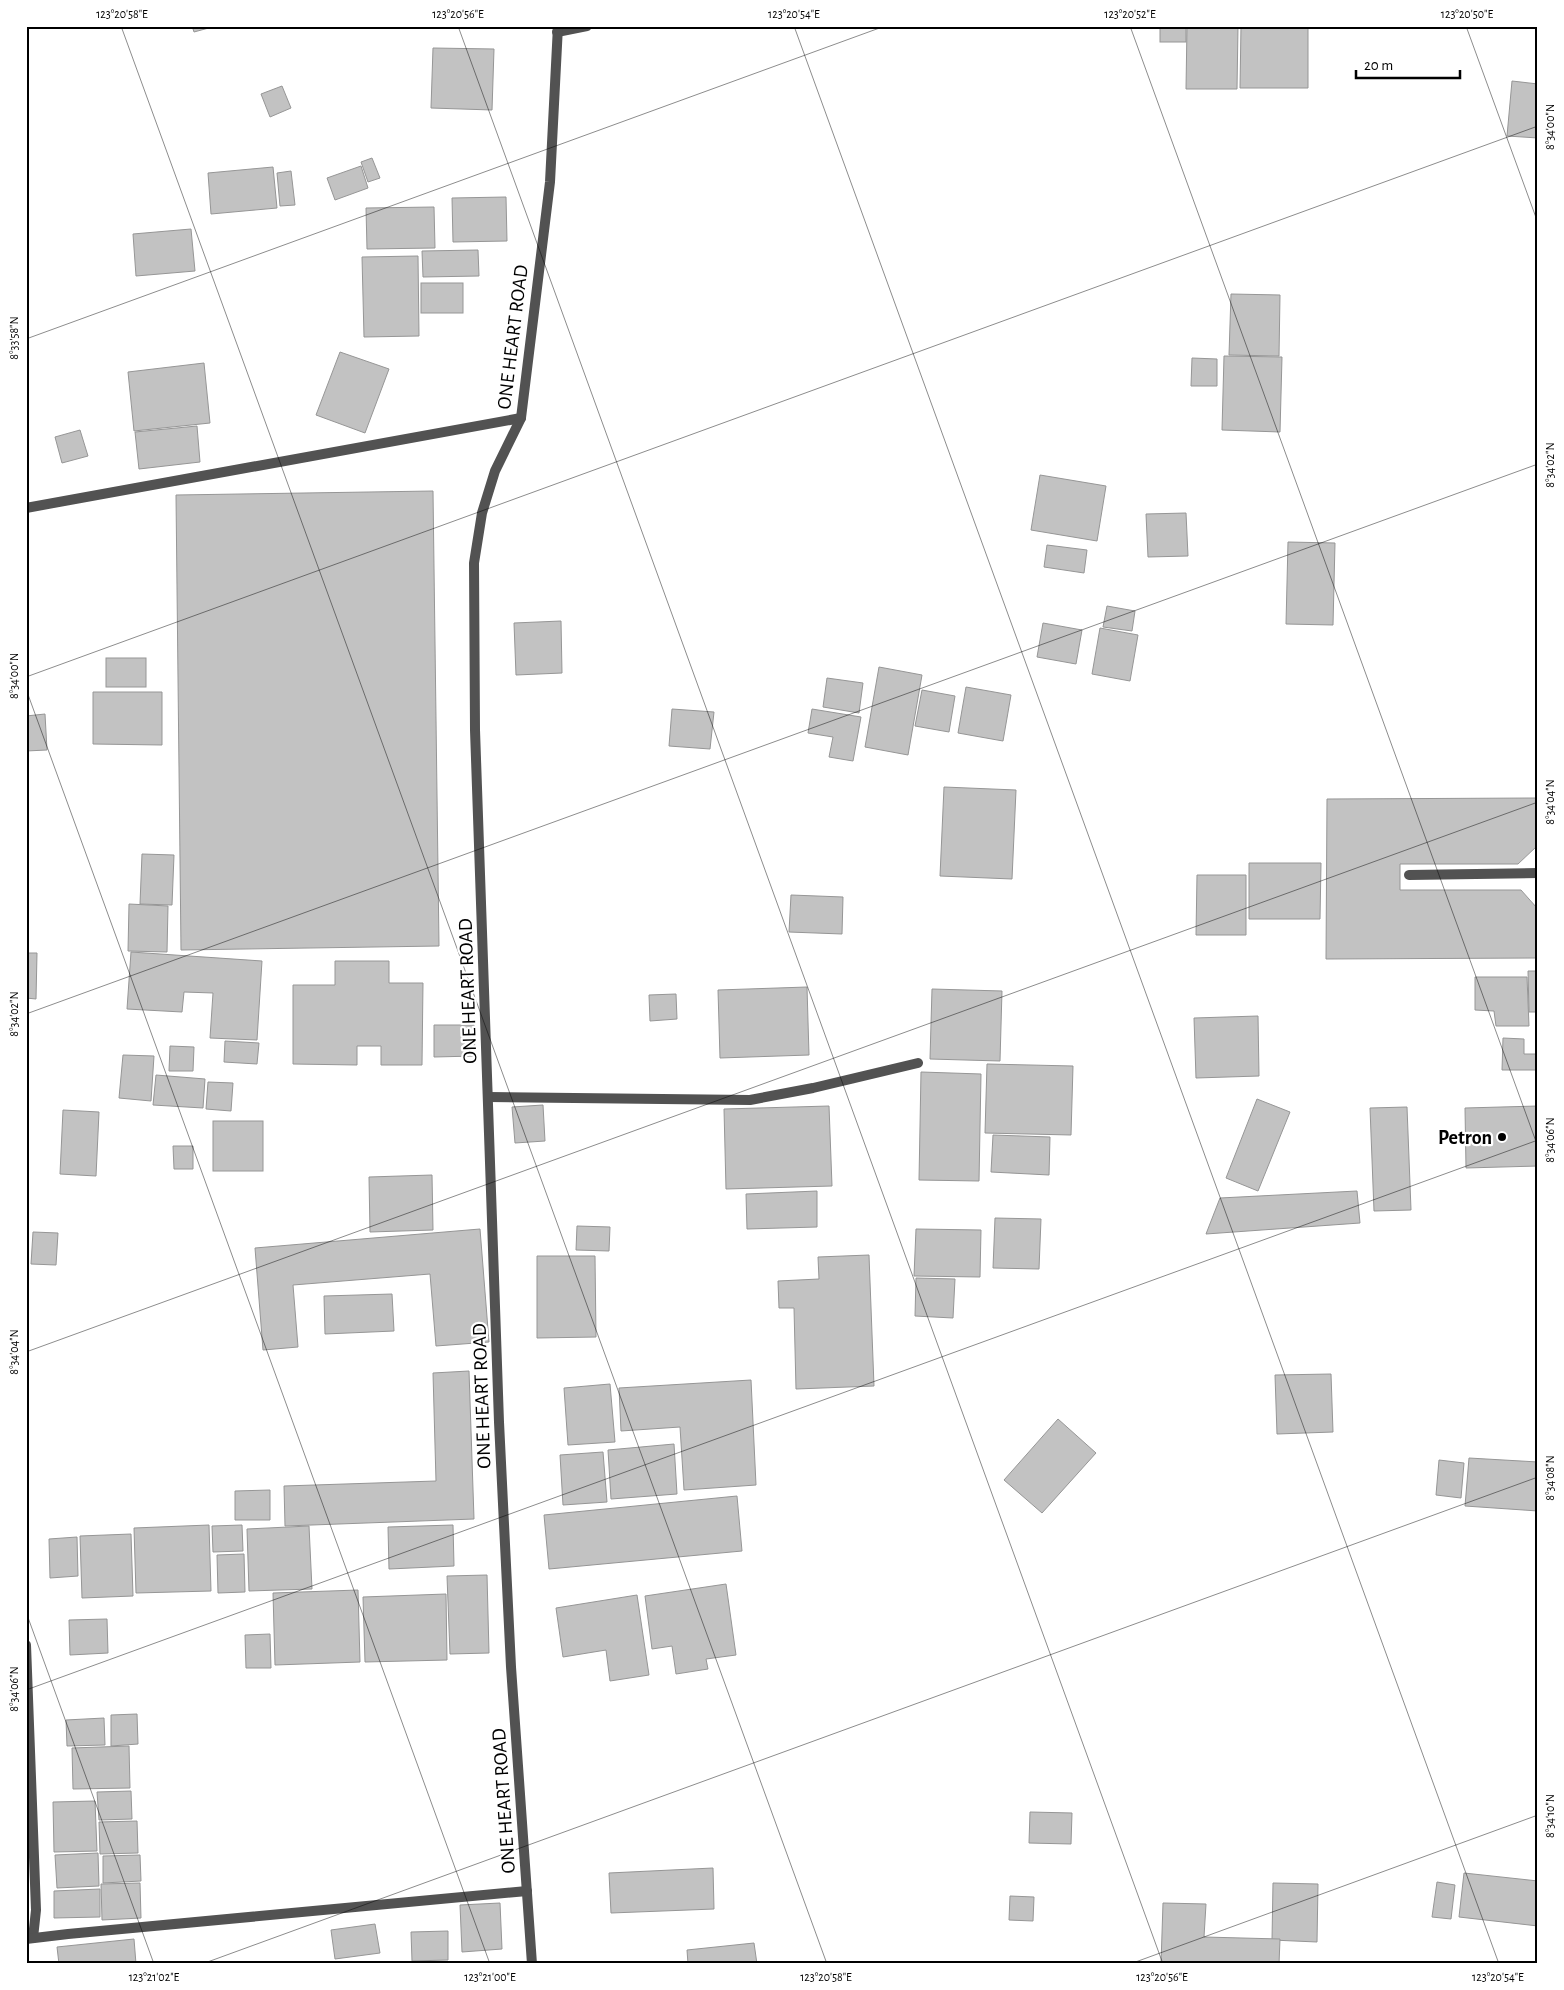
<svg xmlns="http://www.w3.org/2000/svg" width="1564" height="1990" font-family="'Alegreya Sans',sans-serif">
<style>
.building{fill:#c2c2c2;stroke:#969696}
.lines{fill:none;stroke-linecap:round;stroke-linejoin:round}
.service{stroke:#525252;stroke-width:10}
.minor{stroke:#525252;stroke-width:10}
.ticks{fill:none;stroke:#000;stroke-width:1;stroke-opacity:0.45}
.poi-dot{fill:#000;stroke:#fff;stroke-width:2}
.labels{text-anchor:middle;stroke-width:4.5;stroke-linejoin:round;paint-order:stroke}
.street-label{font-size:20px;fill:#000;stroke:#fff}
.poi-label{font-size:20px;font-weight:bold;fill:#000;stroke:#fff;text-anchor:end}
.neatline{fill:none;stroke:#000;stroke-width:2}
.ticks-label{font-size:12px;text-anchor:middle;fill:#000}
</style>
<rect width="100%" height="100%" fill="#fff"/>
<g class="building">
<path d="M192,26h24l-22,6z"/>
<rect x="1160" y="26" width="26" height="16"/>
<path d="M1187,26h51l-1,63h-51z"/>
<path d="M1241,26h67v62h-68z"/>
<path d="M433,48l61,1 -2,61 -61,-2z"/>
<path d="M1512,81l26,3v54l-31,-2z"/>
<path d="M282,86l9,22 -21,9 -9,-23z"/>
<path d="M372,158l8,20 -12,4 -7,-20z"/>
<path d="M361,166l7,22 -33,12 -8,-22z"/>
<path d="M273,167l4,41 -66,6 -3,-41z"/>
<path d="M291,171l4,34 -15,1 -3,-33z"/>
<path d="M506,197l1,44 -54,1 -1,-44z"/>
<path d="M434,207l1,41 -68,1 -1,-41z"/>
<path d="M191,229l4,42 -59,5 -3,-42z"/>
<path d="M478,250l1,26 -56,1 -1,-26z"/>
<path d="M418,256l1,80 -55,1 -2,-80z"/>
<rect x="421" y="283" width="42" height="30"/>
<path d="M1231,294l49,1 -1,61 -50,-1z"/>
<path d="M340,352l49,17 -24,64 -49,-18z"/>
<path d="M1224,356l58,1 -2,75 -58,-2z"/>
<path d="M1192,358l25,1v27h-26z"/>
<path d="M204,363l6,60 -76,8 -6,-59z"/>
<path d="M197,426l3,36 -61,7 -4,-37z"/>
<path d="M80,430l8,26 -26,7 -7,-26z"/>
<path d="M1040,475l66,11 -9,55 -66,-11z"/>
<path d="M433,491l6,455 -258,4 -5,-455z"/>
<path d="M1186,513l2,43 -40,1 -2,-43z"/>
<path d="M1288,542l47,1 -2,82 -47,-1z"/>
<path d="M1047,545l40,5 -3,23 -40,-6z"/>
<path d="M1107,606l28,5 -3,20 -29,-4z"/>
<path d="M561,621l1,52 -46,2 -2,-52z"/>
<path d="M1043,623l39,7 -6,34 -39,-7z"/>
<path d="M1100,628l38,7 -8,46 -38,-7z"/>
<rect x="106" y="658" width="40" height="29"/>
<path d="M879,667l43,8 -14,80 -43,-8z"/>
<path d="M827,678l36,5 -4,30 -36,-6z"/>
<path d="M966,687l45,8 -8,46 -45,-8z"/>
<path d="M922,690l33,6 -6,36 -34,-6z"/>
<path d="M93,692h69v53l-69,-1z"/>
<path d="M672,709l42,3 -4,37 -41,-3z"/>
<path d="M812,709l49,8 -8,44 -24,-4 4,-20 -25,-4z"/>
<path d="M45,714l2,36 -21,1v-35z"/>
<path d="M944,787l72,3 -4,89 -72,-3z"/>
<path d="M1536,798v49l-18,17h-118v26h121l16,18v50l-211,1 1,-160z"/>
<path d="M142,854l32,1 -2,50 -32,-1z"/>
<path d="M1249,863h72l-1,56h-71z"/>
<path d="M1197,875h49v60h-50z"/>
<path d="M791,895l52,2 -1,37 -53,-2z"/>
<path d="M129,904l39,2 -1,46 -39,-1z"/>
<path d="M131,952l131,9 -5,79 -47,-2 3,-45 -29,-1 -2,20 -55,-3z"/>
<path d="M26,953h11l-1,46 -10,-1z"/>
<path d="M335,961h54v22h34l-1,82h-41v-19h-24v19l-64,-1v-79h42z"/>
<path d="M1528,971h10v41h-9z"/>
<path d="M1475,977h52l2,49h-33l-2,-15 -19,-1z"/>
<path d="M807,987l2,68 -89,3 -2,-68z"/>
<path d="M932,989l70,2 -2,70 -70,-2z"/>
<path d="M676,994l1,25 -27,2 -1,-26z"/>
<path d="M1258,1016l1,60 -63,2 -2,-60z"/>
<path d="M434,1025h40l1,31 -41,1z"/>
<path d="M1503,1038l21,1v15h14v16h-36z"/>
<path d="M225,1041l34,2 -2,21 -33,-2z"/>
<path d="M170,1046l24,1 -1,24h-24z"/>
<path d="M123,1055l31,1 -3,45 -32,-3z"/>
<path d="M987,1064l86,2 -2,69 -86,-2z"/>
<path d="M921,1072l60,2 -2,107 -60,-1z"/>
<path d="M156,1075l49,4 -2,29 -50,-3z"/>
<path d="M208,1082l25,1 -2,28 -25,-2z"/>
<path d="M1257,1099l33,13 -32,79 -32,-13z"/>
<path d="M543,1105l2,36 -30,2 -3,-36z"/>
<path d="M829,1106l3,80 -106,3 -2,-80z"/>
<path d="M1538,1106v60l-72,2 -1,-60z"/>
<path d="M1407,1107l4,103 -37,1 -4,-103z"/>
<path d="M63,1110l36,2 -3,64 -36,-2z"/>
<rect x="213" y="1121" width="50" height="50"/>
<path d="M993,1135l57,2 -1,38 -58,-3z"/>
<path d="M173,1146h20v23h-19z"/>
<path d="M432,1175l1,55 -63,2 -1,-55z"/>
<path d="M817,1191v36l-70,2 -1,-35z"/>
<path d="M1357,1191l3,32 -154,11 14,-36z"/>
<path d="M995,1218l46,1 -2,50 -46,-1z"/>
<path d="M577,1226l33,1 -1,24 -33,-1z"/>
<path d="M480,1229l9,113 -53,4 -6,-72 -137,11 5,62 -35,3 -8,-102z"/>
<path d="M916,1229l65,1 -1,47 -66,-1z"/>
<path d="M33,1232l25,1 -2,32 -25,-1z"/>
<path d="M869,1255l5,131 -78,3 -2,-81h-15l-1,-27 41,-2 -1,-22z"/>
<path d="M537,1256h58l1,81 -59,1z"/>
<path d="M916,1278l39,1 -2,39 -38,-2z"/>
<path d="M392,1294l2,37 -69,3 -1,-38z"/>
<path d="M469,1371l5,148 -189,7 -1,-40 152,-5 -3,-108z"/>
<path d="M1331,1374l2,58 -56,2 -2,-59z"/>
<path d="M751,1380l5,105 -72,5 -4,-63 -59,4 -2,-43z"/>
<path d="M610,1384l5,58 -47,3 -4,-57z"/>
<path d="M1058,1419l38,34 -54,60 -38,-33z"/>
<path d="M674,1444l3,50 -66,5 -3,-49z"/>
<path d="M603,1452l4,50 -44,3 -3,-50z"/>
<path d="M1469,1458l69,4v49l-73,-5z"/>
<path d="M1439,1460l25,3 -3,35 -25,-3z"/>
<path d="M270,1490v30h-35v-29z"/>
<path d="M737,1496l5,55 -193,18 -5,-54z"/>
<path d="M209,1525l2,66 -75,2 -2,-65z"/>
<path d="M242,1525l1,26 -30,1 -1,-26z"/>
<path d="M453,1525l1,41 -65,3 -1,-42z"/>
<path d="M309,1526l3,63 -63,2 -2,-62z"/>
<path d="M131,1534l2,62 -51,2 -2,-62z"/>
<path d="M77,1537l1,39 -28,2 -1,-39z"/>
<path d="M244,1554l1,38 -27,1 -1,-38z"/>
<path d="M487,1575l2,78 -39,1 -3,-78z"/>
<path d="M726,1584l10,71 -30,4 2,10 -32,5 -4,-28 -20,3 -7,-53z"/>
<path d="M358,1590l2,72 -85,3 -2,-72z"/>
<path d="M446,1594l1,66 -82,2 -2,-65z"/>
<path d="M637,1595l12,80 -39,6 -4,-31 -43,7 -7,-49z"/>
<path d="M107,1619l1,34 -38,2 -1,-35z"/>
<path d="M270,1634l1,34h-25l-1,-33z"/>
<path d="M137,1714l1,30 -27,2v-31z"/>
<path d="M104,1718l1,27 -38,1 -1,-26z"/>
<path d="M129,1746l1,42 -57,1 -1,-41z"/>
<path d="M131,1791l1,28 -33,1 -2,-28z"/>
<path d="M95,1801l2,50 -43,1 -1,-50z"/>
<path d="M1030,1812l42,1 -1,31 -42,-1z"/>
<path d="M137,1821l1,32 -38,1 -1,-32z"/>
<path d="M98,1853l1,33 -42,2 -2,-33z"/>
<path d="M140,1855l1,26 -38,2v-27z"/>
<path d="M713,1868l1,41 -103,4 -2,-40z"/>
<path d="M1464,1873l74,8v45l-79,-9z"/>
<path d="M1437,1882l18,3 -4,34 -19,-2z"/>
<path d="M140,1883l1,35 -39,2 -1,-36z"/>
<path d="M1273,1883l45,1 -1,58 -45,-2z"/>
<path d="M100,1889v28l-46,1v-27z"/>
<path d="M1010,1896l24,1 -1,24 -24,-1z"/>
<path d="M500,1903l2,46 -40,3 -2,-47z"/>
<path d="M1163,1903l43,1 -2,33 76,2 -1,25h-118z"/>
<path d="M375,1924l5,29 -45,6 -4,-29z"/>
<path d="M448,1931v29l-36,1 -1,-29z"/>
<path d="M134,1939l2,25h-77l-2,-17z"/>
<path d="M754,1943l3,21h-69l-1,-14z"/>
</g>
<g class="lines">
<path class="service" d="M1409,875l129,-2"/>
<g class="minor">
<path d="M557,32l30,-6"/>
<path d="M26,508l495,-90"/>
<path d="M488,1097l262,3 63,-12 105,-25"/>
<path d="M26,1645l10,265 -3,28"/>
<path d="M26,1939l42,-5 459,-43"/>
<path d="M532,1964l-21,-297 -12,-245 -24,-692 -1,-167 8,-50 13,-42 26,-53 29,-236 8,-156"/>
</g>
</g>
<path class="ticks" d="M121,26l706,1938M458,26l705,1938M794,26l705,1938M1130,26l408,1121M1466,26l72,197M26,339l859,-313M26,677l1512,-551M26,689l464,1275M26,1014l1512,-550M26,1352l1512,-550M26,1612l128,352M26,1690l1512,-550M202,1964l1336,-487M1130,1964l408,-149"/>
<circle class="poi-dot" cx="1502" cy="1137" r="5"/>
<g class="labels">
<g class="street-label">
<text transform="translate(512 337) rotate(-83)" y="7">ONE HEART ROAD</text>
<text transform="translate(467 991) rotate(-92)" y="7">ONE HEART ROAD</text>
<text transform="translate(481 1396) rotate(-92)" y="7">ONE HEART ROAD</text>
<text transform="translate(503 1801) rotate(-94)" y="7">ONE HEART ROAD</text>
</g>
<g class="poi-label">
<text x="1492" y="1144">Petron</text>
</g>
</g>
<rect width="1564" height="1990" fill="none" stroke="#ffffff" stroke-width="55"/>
<path d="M1356 70v8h104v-8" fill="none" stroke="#000000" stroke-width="2.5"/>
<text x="1364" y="70" font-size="15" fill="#000000" stroke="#ffffff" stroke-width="4" paint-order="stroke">20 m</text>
<rect x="28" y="28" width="1508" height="1934" class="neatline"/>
<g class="ticks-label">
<text x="122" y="18">123°20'58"E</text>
<text x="458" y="18">123°20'56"E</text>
<text x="794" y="18">123°20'54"E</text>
<text x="1130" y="18">123°20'52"E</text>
<text x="1467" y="18">123°20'50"E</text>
<text transform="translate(1550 127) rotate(-90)" y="4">8°34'00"N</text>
<text transform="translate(14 338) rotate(-90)" y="4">8°33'58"N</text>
<text transform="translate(1550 465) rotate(-90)" y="4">8°34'02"N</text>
<text transform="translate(14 676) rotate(-90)" y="4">8°34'00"N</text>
<text transform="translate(1550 802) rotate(-90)" y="4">8°34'04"N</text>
<text transform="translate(14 1014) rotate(-90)" y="4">8°34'02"N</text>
<text transform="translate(1550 1140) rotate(-90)" y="4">8°34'06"N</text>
<text transform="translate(14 1352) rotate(-90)" y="4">8°34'04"N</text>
<text transform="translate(1550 1478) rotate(-90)" y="4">8°34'08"N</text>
<text transform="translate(14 1689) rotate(-90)" y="4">8°34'06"N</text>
<text transform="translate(1550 1816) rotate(-90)" y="4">8°34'10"N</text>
<text x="154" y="1981">123°21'02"E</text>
<text x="490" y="1981">123°21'00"E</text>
<text x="826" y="1981">123°20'58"E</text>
<text x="1162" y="1981">123°20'56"E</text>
<text x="1498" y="1981">123°20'54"E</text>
</g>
</svg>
